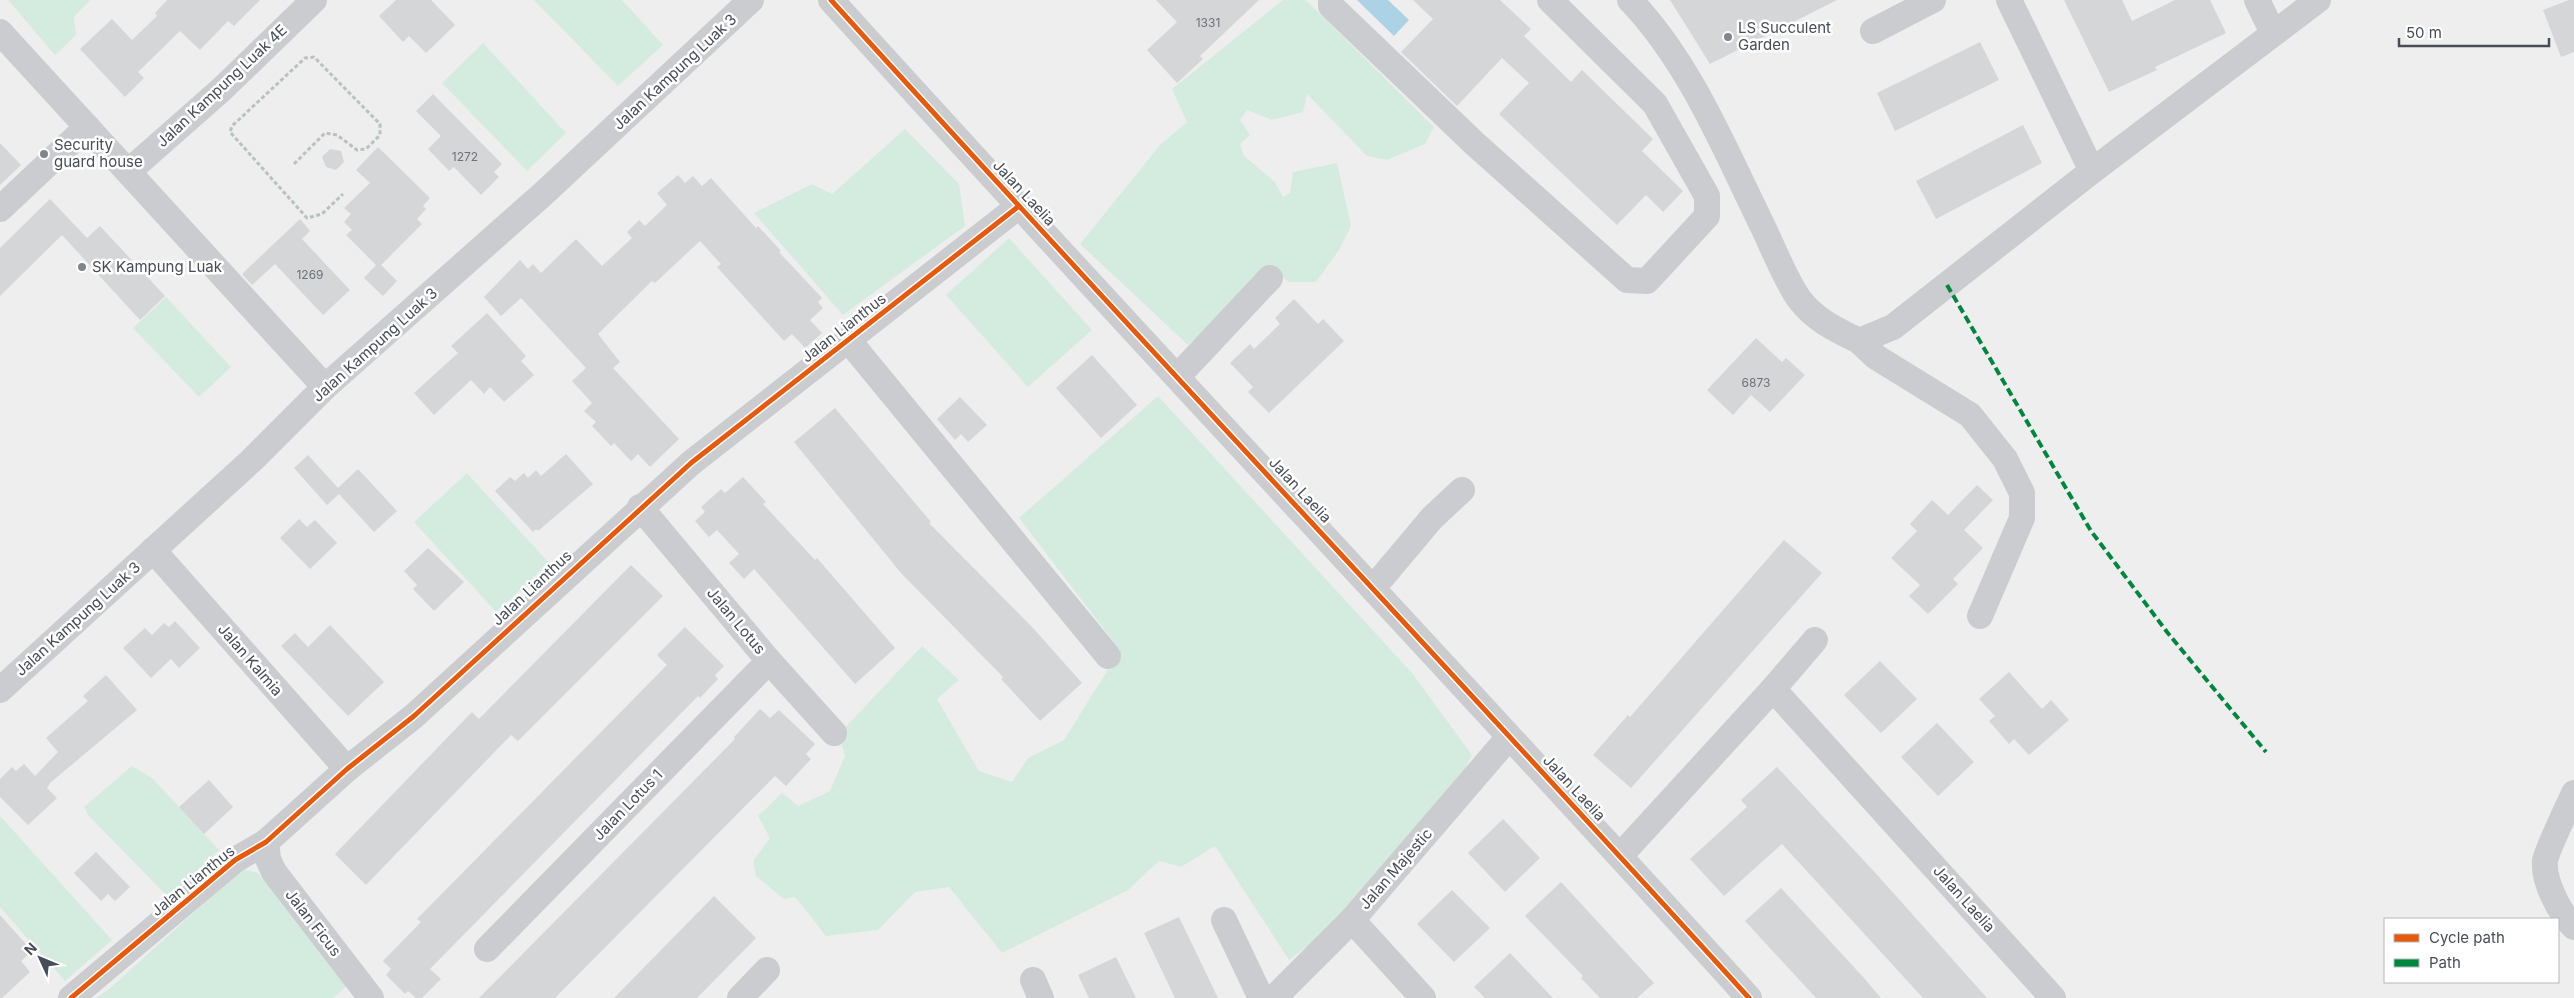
<svg xmlns="http://www.w3.org/2000/svg" width="2574" height="998" font-family="Inter,sans-serif">
<style>
.green{fill:#d4ece0}
.water{fill:#acd2e6}
.building{fill:#d5d6d8}
.lines{fill:none;stroke-linecap:round;stroke-linejoin:round}
.path{stroke:#b8c2c0;stroke-width:3;stroke-dasharray:4 2.5;stroke-linecap:butt}
.minor{stroke:#cacccf;stroke-width:26}
.quiet{stroke:#00873e;stroke-width:4;stroke-dasharray:8 4;stroke-linecap:butt}
.cycleway-casing{stroke:#fff;stroke-width:8}
.cycleway{stroke:#e8590c;stroke-width:5}
.poi-dot{fill:#81858c;stroke:#fff;stroke-width:2}
.labels{text-anchor:middle;stroke-width:5;stroke-linejoin:round;paint-order:stroke}
.number-label{font-size:12px;fill:#6c7179}
.poi-label{font-size:15px;fill:#474d58;stroke:#fff;text-anchor:start}
.street-label{font-size:15px;fill:#474d58;stroke:#fff}
</style>
<rect width="100%" height="100%" fill="#eee"/>
<g class="green">
<path d="M8,0h82l-16,17 2,18 -21,20z"/>
<path d="M534,0h88l41,45 -45,41z"/>
<path d="M1283,0h23l128,127 -9,17 -38,16 -20,-4 -60,-62 -4,18 -31,8 -25,-10 -7,10 10,15 -10,9 4,12 31,26 8,15 7,-4 3,-21 44,-9 14,63 -12,24 -23,32h-27l-21,-15 -80,78 -108,-101 80,-99 27,-23 -15,-33z"/>
<path d="M483,43l83,90 -39,38 -85,-88z"/>
<path d="M905,129l54,55 6,42 -122,89 -89,-102 58,-29 20,10z"/>
<path d="M1009,238l83,92 -64,57 -82,-92z"/>
<path d="M166,297l65,70 -32,30 -66,-69z"/>
<path d="M1158,396l254,277 60,82 -14,27 -134,152 -35,26 -74,-114 -34,21 -22,-6 -31,29 -126,63 -53,-66 -34,5 -37,38 -52,6 -31,-39 -11,2 -28,-23 -3,-15 17,-23 -12,-22 24,-23 16,13 32,-15 15,-35 -6,-22 83,-88 37,34 -22,19 42,72 33,11 16,-24 36,-18 56,-90 -101,-132z"/>
<path d="M467,473l82,90 -53,49 -82,-90z"/>
<path d="M132,766l20,12 67,72 -50,48 -80,-82 -5,-9z"/>
<path d="M0,816l112,124 -47,41 -65,-74z"/>
<path d="M242,869l16,4 91,111 -16,14h-237l12,-8z"/>
</g>
<path class="water" d="M1357,0h31l21,20 -15,16z"/>
<g class="building">
<path d="M167,0h93l-26,26 -6,-5 -28,29 -20,-19 -42,41 6,6 -19,19 -45,-48 32,-30 20,21 25,-24 -2,-3z"/>
<path d="M396,0h35l24,25 -29,28 -17,-17 -6,6 -24,-26z"/>
<path d="M1156,0h103l-59,56 3,3 -26,24 -30,-33 30,-28z"/>
<path d="M1413,0h87l31,29 -7,7 47,46 11,-12 71,69 -11,12 41,40 -20,21 -17,-17 -29,30 -118,-111 30,-31 -27,-25 -45,48 -56,-54 32,-33z"/>
<path d="M1670,0h167l-127,64z"/>
<path d="M2064,0h58l10,21 43,-21h35l16,33 -71,34 2,3 -48,22z"/>
<path d="M2569,0h5v52l-13,5 -18,-47z"/>
<path d="M1980,42l19,38 -104,51 -18,-38z"/>
<path d="M433,94l69,70 -8,8 5,5 -18,18 -27,-28 -5,4 -21,-22 13,-13 -25,-25z"/>
<path d="M2023,125l19,38 -106,56 -20,-38z"/>
<path d="M0,143l21,22 -21,20z"/>
<path d="M378,147l52,51 -7,8 3,3 -9,10 5,5 -41,41 16,16 -14,15 -19,-18 12,-13 -30,-30 6,-5 -8,-8 7,-8 -7,-6 26,-25 -14,-13z"/>
<path d="M330,149l11,2 3,11 -8,8 -10,-3 -4,-10z"/>
<path d="M678,175l7,8 8,-7 9,10 9,-8 45,50 2,-2 23,25 -2,1 43,46 -4,4 5,6 -13,12 12,13 -17,15 -13,-14 -8,7 -67,-74 4,-3 -21,-23 -45,42 -3,-2 -54,53 22,28 -7,6 66,71 -29,28 -12,-13 -7,7 -17,-18 -3,3 -19,-20 4,-4 -12,-11 8,-8 -20,-22 14,-13 -65,-70 -20,18 -17,-19 36,-37 8,9 5,-5 8,9 35,-34 26,27 30,-28 -5,-6 12,-12 6,6 22,-21 -10,-12z"/>
<path d="M50,199l37,39 13,-12 65,70 -25,24 -78,-85 -62,61v-48z"/>
<path d="M300,219l10,12 -8,8 48,51 -27,25 -48,-51 -23,21 -10,-11z"/>
<path d="M1294,299l24,25 5,-5 21,22 -75,72 -21,-21 5,-5 -23,-24 20,-19 4,5 26,-25 -5,-6z"/>
<path d="M487,313l39,43 -5,5 13,14 -30,27 -14,-15 -6,7 -13,-14 -37,35 -20,-22 44,-40 -7,-7z"/>
<path d="M1756,338l26,24 4,-4 19,17 -35,37 -19,-17 -18,20 -26,-25z"/>
<path d="M1092,355l45,50 -36,33 -45,-50z"/>
<path d="M960,397l27,28 -19,17 -7,-8 -6,6 -18,-21z"/>
<path d="M835,408l96,114 -2,1 104,105 49,55 -42,38 -39,-42 2,-2 -102,-104 -107,-131z"/>
<path d="M566,454l27,30 -55,47 -2,-2 -3,3 -38,-41 15,-14 5,4 9,-8 4,5 8,-8 5,6z"/>
<path d="M308,455l30,33 20,-19 39,42 -23,21 -35,-38 -12,11 -33,-37z"/>
<path d="M743,477l23,25 -3,2 52,56 2,-2 78,90 -40,36 -101,-115 -10,10 -15,-16 10,-9 -22,-24 -8,7 -14,-16 10,-9 -4,-5 20,-18 4,4z"/>
<path d="M1977,485l16,15 -29,30 19,18 -30,31 5,5 -30,30 -19,-18 11,-11 -29,-27 26,-27 -7,-7 22,-24 16,15z"/>
<path d="M299,519l8,8 8,-7 22,23 -27,26 -30,-31z"/>
<path d="M1784,540l38,33 -191,215 -38,-33 35,-40 2,2z"/>
<path d="M428,548l36,34 -30,29 -21,-22 4,-4 -13,-14z"/>
<path d="M631,565l32,31 -145,145 -7,-6 -145,150 -31,-31 137,-142 7,7z"/>
<path d="M175,621l25,27 -21,20 -8,-9 -20,19 -28,-30 22,-20 7,7 12,-12 5,4z"/>
<path d="M330,625l54,57 -36,34 -67,-70 14,-13 13,14z"/>
<path d="M685,627l39,39 -9,9 3,4 -18,19 -2,-2 -268,273 11,10 -19,19h-6l-8,-7 -3,3 -19,-19 5,-6 -8,-8 38,-39 -4,-3 250,-254 -10,-10z"/>
<path d="M1880,661l37,38 -36,34 -37,-38z"/>
<path d="M2009,672l33,37 9,-9 18,20 -40,35 -15,-16 -5,5 -20,-23 6,-5 -16,-17z"/>
<path d="M106,675l31,35 -87,73 -3,5 10,10 -29,27 -28,-28v-18l12,-12 4,4 8,-7 11,12 23,-24 -12,-14 42,-37 -5,-5z"/>
<path d="M760,709l10,9 9,-8 36,34 -9,10 5,5 -25,27 -11,-10 -220,222h-76l256,-259 -1,-2z"/>
<path d="M1937,723l37,39 -36,34 -37,-39z"/>
<path d="M1777,767l103,111 107,120h-64l-141,-154 -58,52 -34,-37 57,-52 -6,-7z"/>
<path d="M209,780l24,27 -29,27 -25,-27z"/>
<path d="M1503,819l37,39 -35,34 -37,-39z"/>
<path d="M96,852l34,35 -15,14 -7,-7 -7,7 -27,-28z"/>
<path d="M1561,882l93,101 -17,15h-37l-19,-20 2,-2 -58,-60z"/>
<path d="M1781,888l83,90 17,20h-65l-71,-77z"/>
<path d="M1452,890l38,38 -36,34 -37,-38z"/>
<path d="M714,896l42,42 -59,60h-83z"/>
<path d="M0,915l32,36 -11,10 9,11 -28,26h-2z"/>
<path d="M1179,917l39,81h-43l-31,-65z"/>
<path d="M1510,953l43,45h-68l-11,-11z"/>
<path d="M1116,957l20,41h-47l-11,-23z"/>
</g>
<g class="lines">
<path class="path" d="M294,164l31,-31 12,2 20,15 9,-1 14,-14v-11l-66,-67 -9,1 -73,68 -2,6 77,86 15,-4 21,-20"/>
<g class="minor">
<path d="M831,0c303,335 614,663 918,998"/>
<path d="M1331,0v6l143,137 153,137 20,1 60,-65v-20l-52,-92 -105,-104"/>
<path d="M1630,0c61,64 95,150 134,229 9,19 24,56 36,71 15,20 37,30 59,41l34,-14 199,-156 226,-171"/>
<path d="M2009,0l83,171"/>
<path d="M2257,0l16,33"/>
<path d="M1873,31l60,-31"/>
<path d="M0,32l325,355"/>
<path d="M129,171l93,-82 92,-89"/>
<path d="M0,209l87,-82"/>
<path d="M849,341l259,315"/>
<path d="M1859,341l17,16 94,58 35,44 17,34v25l-42,98"/>
<path d="M1178,376l92,-98"/>
<path d="M640,507l129,154 65,72"/>
<path d="M153,550l194,219"/>
<path d="M1374,587l58,-69 30,-28"/>
<path d="M1773,689l280,309"/>
<path d="M0,690l252,-230 73,-73 218,-193 208,-194"/>
<path d="M2574,793c-6,14 -27,56 -29,68 -2,20 15,53 29,66"/>
<path d="M266,842l2,17 6,13 97,126"/>
<path d="M1620,856l153,-167 42,-49"/>
<path d="M1224,920l37,78"/>
<path d="M487,949l282,-288"/>
<path d="M1033,980l8,18"/>
<path d="M71,998l164,-138 31,-18 81,-73 67,-53 277,-253 328,-257"/>
<path d="M740,998l27,-28"/>
<path d="M1274,998l78,-78"/>
<path d="M1423,998l-71,-78 157,-183"/>
</g>
<path class="quiet" d="M1947,285l144,246 76,101 99,120"/>
<g class="cycleway-casing">
<g id="cycleway">
<path d="M831,0c303,335 614,663 918,998"/>
<path d="M71,998l164,-138 31,-18 81,-73 67,-53 277,-253 328,-257"/>
</g>
</g>
<use href="#cycleway" class="cycleway"/>
</g>
<g class="poi-dot">
<circle cx="1728" cy="37" r="5"/>
<circle cx="44" cy="154" r="5"/>
<circle cx="82" cy="267" r="5"/>
</g>
<g class="labels">
<g class="number-label">
<text x="1208" y="27">1331</text>
<text x="465" y="161">1272</text>
<text x="310" y="279">1269</text>
<text x="1756" y="387">6873</text>
</g>
<g class="poi-label">
<text x="1738" y="33">LS Succulent<tspan x="1738" dy="17">Garden</tspan></text>
<text x="54" y="150">Security<tspan x="54" dy="17">guard house</tspan></text>
<text x="92" y="272">SK Kampung Luak</text>
</g>
<g class="street-label">
<text transform="translate(675 72) rotate(-43)" y="5">Jalan Kampung Luak 3</text>
<text transform="translate(222 86) rotate(-43)" y="5">Jalan Kampung Luak 4E</text>
<text transform="translate(1024 193) rotate(47)" y="5">Jalan Laelia</text>
<text transform="translate(844 328) rotate(-38)" y="5">Jalan Lianthus</text>
<text transform="translate(375 345) rotate(-42)" y="5">Jalan Kampung Luak 3</text>
<text transform="translate(1300 490) rotate(47)" y="5">Jalan Laelia</text>
<text transform="translate(532 588) rotate(-43)" y="5">Jalan Lianthus</text>
<text transform="translate(78 619) rotate(-42)" y="5">Jalan Kampung Luak 3</text>
<text transform="translate(736 621) rotate(50)" y="5">Jalan Lotus</text>
<text transform="translate(250 660) rotate(49)" y="5">Jalan Kalmia</text>
<text transform="translate(1574 788) rotate(47)" y="5">Jalan Laelia</text>
<text transform="translate(628 805) rotate(-46)" y="5">Jalan Lotus 1</text>
<text transform="translate(1396 869) rotate(-49)" y="5">Jalan Majestic</text>
<text transform="translate(193 881) rotate(-39)" y="5">Jalan Lianthus</text>
<text transform="translate(1964 899) rotate(48)" y="5">Jalan Laelia</text>
<text transform="translate(313 923) rotate(52)" y="5">Jalan Ficus</text>
</g>
</g>
<rect x="2384" y="918" width="175" height="65" fill="#ffffff" stroke="#b5b8bc"/>
<rect x="2394" y="934" width="25" height="8" fill="#e8590c" stroke="#b5b8bc"/>
<text x="2429" y="943" font-size="15" fill="#474d58">Cycle path</text>
<rect x="2394" y="959" width="25" height="8" fill="#00873e" stroke="#b5b8bc"/>
<text x="2429" y="968" font-size="15" fill="#474d58">Path</text>
<g transform="translate(40 958) rotate(314)" stroke="#ffffff" stroke-width="4" paint-order="stroke">
<path d="M0-4L9 19L0 12L-9 19Z" fill="#474d58"/>
<text y="-8" font-size="14" font-weight="bold" text-anchor="middle" fill="#474d58">N</text>
</g>
<path d="M2399 38v8h150v-8" fill="none" stroke="#474d58" stroke-width="2.5"/>
<text x="2406" y="38" font-size="15" fill="#474d58" stroke="#ffffff" stroke-width="4" paint-order="stroke">50 m</text>
</svg>
